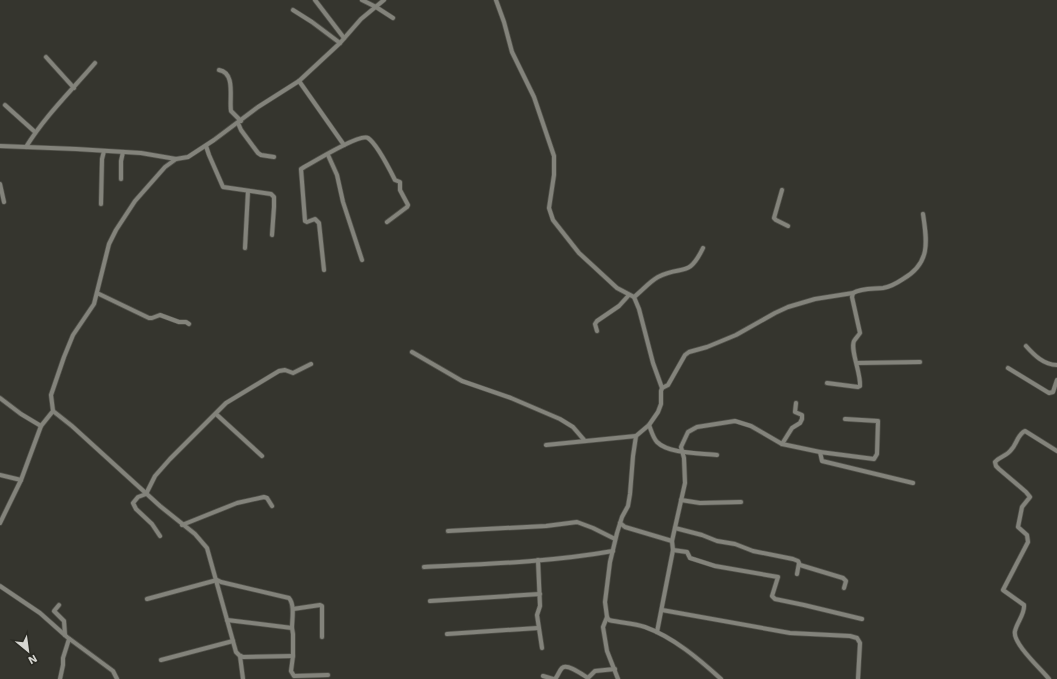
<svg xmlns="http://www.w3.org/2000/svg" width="1057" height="679" font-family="'Work Sans',sans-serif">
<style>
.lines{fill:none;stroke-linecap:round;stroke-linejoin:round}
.minor-casing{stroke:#51514a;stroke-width:5.5}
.minor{stroke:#83837b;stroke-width:4}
</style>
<rect width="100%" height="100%" fill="#35352e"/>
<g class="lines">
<g class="minor-casing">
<g id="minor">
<path d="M315,0l29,38"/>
<path d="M362,0l14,7 17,11"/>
<path d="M496,0l8,22 8,30 22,45 20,59v19l-5,33 4,12 26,33 12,11 26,24 17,9 5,12 14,54 9,25 -1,3v13l-3,8 -9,13 -13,11 -3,20 -3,38 -2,12 -6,11 -5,16 -7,29 -5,40 2,15 -4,10 4,24 11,28"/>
<path d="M293,10l19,12 28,21"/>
<path d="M46,57l28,31"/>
<path d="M219,70c17,3 10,28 12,41l10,10"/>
<path d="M299,81l45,64"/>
<path d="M5,105l30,27"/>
<path d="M238,123l3,7 17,23 3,2 13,2"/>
<path d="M0,146l76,3 65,4 35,6 12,-2 26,-17 44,-33 41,-26 41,-38 21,-24 23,-19"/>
<path d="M206,146l3,9 14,32 48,7 3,3v10l-2,28"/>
<path d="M26,147c19,-31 45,-56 69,-84"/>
<path d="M328,155l9,20 6,27 19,58"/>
<path d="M121,179v-18l2,-9"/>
<path d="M0,184l4,18"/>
<path d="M782,190l-8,28 2,2 12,6"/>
<path d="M101,204l1,-45 2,-8"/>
<path d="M245,248l3,-57"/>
<path d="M324,270l-5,-47 -4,-4 -8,3 -2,-1 -4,-52c9,-5 59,-36 67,-31 9,6 22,32 27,42l5,2v8l8,15 -1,2 -20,15"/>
<path d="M97,293l52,25h3l8,-3 19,7h7l3,2"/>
<path d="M634,297c8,-6 15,-15 24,-20 25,-13 30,2 45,-29"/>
<path d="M597,331l-2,-7 2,-3 22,-15 10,-11"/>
<path d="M1026,346c8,9 18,19 31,19"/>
<path d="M412,352l50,29 49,17 49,21 13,8 12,14"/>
<path d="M857,363l63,-1"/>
<path d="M1008,368l41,25 4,-1 4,-12"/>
<path d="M827,383l31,4 2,-1c1,-13 -10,-36 -6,-45 2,-3 4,-5 6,-8l-8,-36 1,-4"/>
<path d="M662,388l6,-3 17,-30 4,-3 18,-5 29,-12 39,-22 13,-6 27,-8 38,-6c8,-5 20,-4 30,-5 7,-1 14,-5 20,-9 28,-16 24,-38 20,-65"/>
<path d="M0,398l21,16 20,12"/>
<path d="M53,411l19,15 88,80 35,28 12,14 29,104 3,3 4,2 50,-1"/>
<path d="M216,414l46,42"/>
<path d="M649,425c2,5 4,13 8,17 12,12 43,11 60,13"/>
<path d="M782,444l10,-16 8,-5 2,-4v-4l-7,-3 1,-9"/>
<path d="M546,445l90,-9"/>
<path d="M820,452l54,7 3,-5 1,-33 -33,-2"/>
<path d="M0,475l21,5"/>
<path d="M681,500l19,3 41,-1"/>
<path d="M0,523l21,-43 20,-54 12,-15 -2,-16 13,-38 9,-22 21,-31 15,-60 7,-14 19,-29 30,-34 11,-8"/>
<path d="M620,523l5,4 47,14"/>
<path d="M182,525l55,-22 27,-6 3,1 5,8"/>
<path d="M675,528l27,7 15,6 18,3 18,7 40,8 5,2 1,2 -2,11"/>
<path d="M448,531l98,-5 31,-4 16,6 22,11"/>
<path d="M160,536l-8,-12 -16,-15 -3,-6 5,-6 8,-3 9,-18 15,-17 56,-56 53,-32 6,-1 8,3 18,-9"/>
<path d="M673,550l14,2 3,6 25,8 63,11 -6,19 3,3 29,6 58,14"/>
<path d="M538,560l2,46 -3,9 5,33"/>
<path d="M800,565l43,13 3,3 -2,7"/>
<path d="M424,567c62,-3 127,-5 189,-16"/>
<path d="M0,586l40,27 27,24 46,34 4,8"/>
<path d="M147,599l70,-19 4,2 68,16c6,7 3,21 3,30"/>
<path d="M430,601l110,-7"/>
<path d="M59,605l-5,6 10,10 1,14"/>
<path d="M293,609l27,-4 2,1v31"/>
<path d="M662,610l128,23 60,3 7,2 3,5 -2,36"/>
<path d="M607,617l2,3c12,3 24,3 36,7 28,10 54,32 76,52"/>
<path d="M227,620l65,8 1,6v22l-2,15 3,5 34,-1"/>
<path d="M657,632l16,-82 -1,-9 13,-58 -1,-25 -3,-11 7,-15 9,-5 38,-6 16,5 31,18 38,8 2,9 91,22"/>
<path d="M447,634l91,-6"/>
<path d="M240,656l3,23"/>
<path d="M161,660l72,-19"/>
<path d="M543,676l10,3"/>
<path d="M60,679l3,-14v-7l6,-19"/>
<path d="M555,679c3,-3 4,-8 7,-11 5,-5 21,7 26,10l7,-7 20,-2"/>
<path d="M1049,679c-8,-10 -37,-36 -34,-48 2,-9 10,-17 9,-26l-21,-15 25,-48 -1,-7 -9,-8 4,-20 8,-10 -4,-5 -27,-23 -3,-3 -1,-4c5,-6 12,-6 16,-12 6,-6 6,-15 14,-19l32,20"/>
</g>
</g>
<use href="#minor" class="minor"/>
</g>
<g transform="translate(28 651) rotate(151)" stroke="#2b2b24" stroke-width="3" paint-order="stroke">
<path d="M0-3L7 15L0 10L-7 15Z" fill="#d6d6d1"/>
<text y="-6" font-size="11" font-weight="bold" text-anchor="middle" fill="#d6d6d1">N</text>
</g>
</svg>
